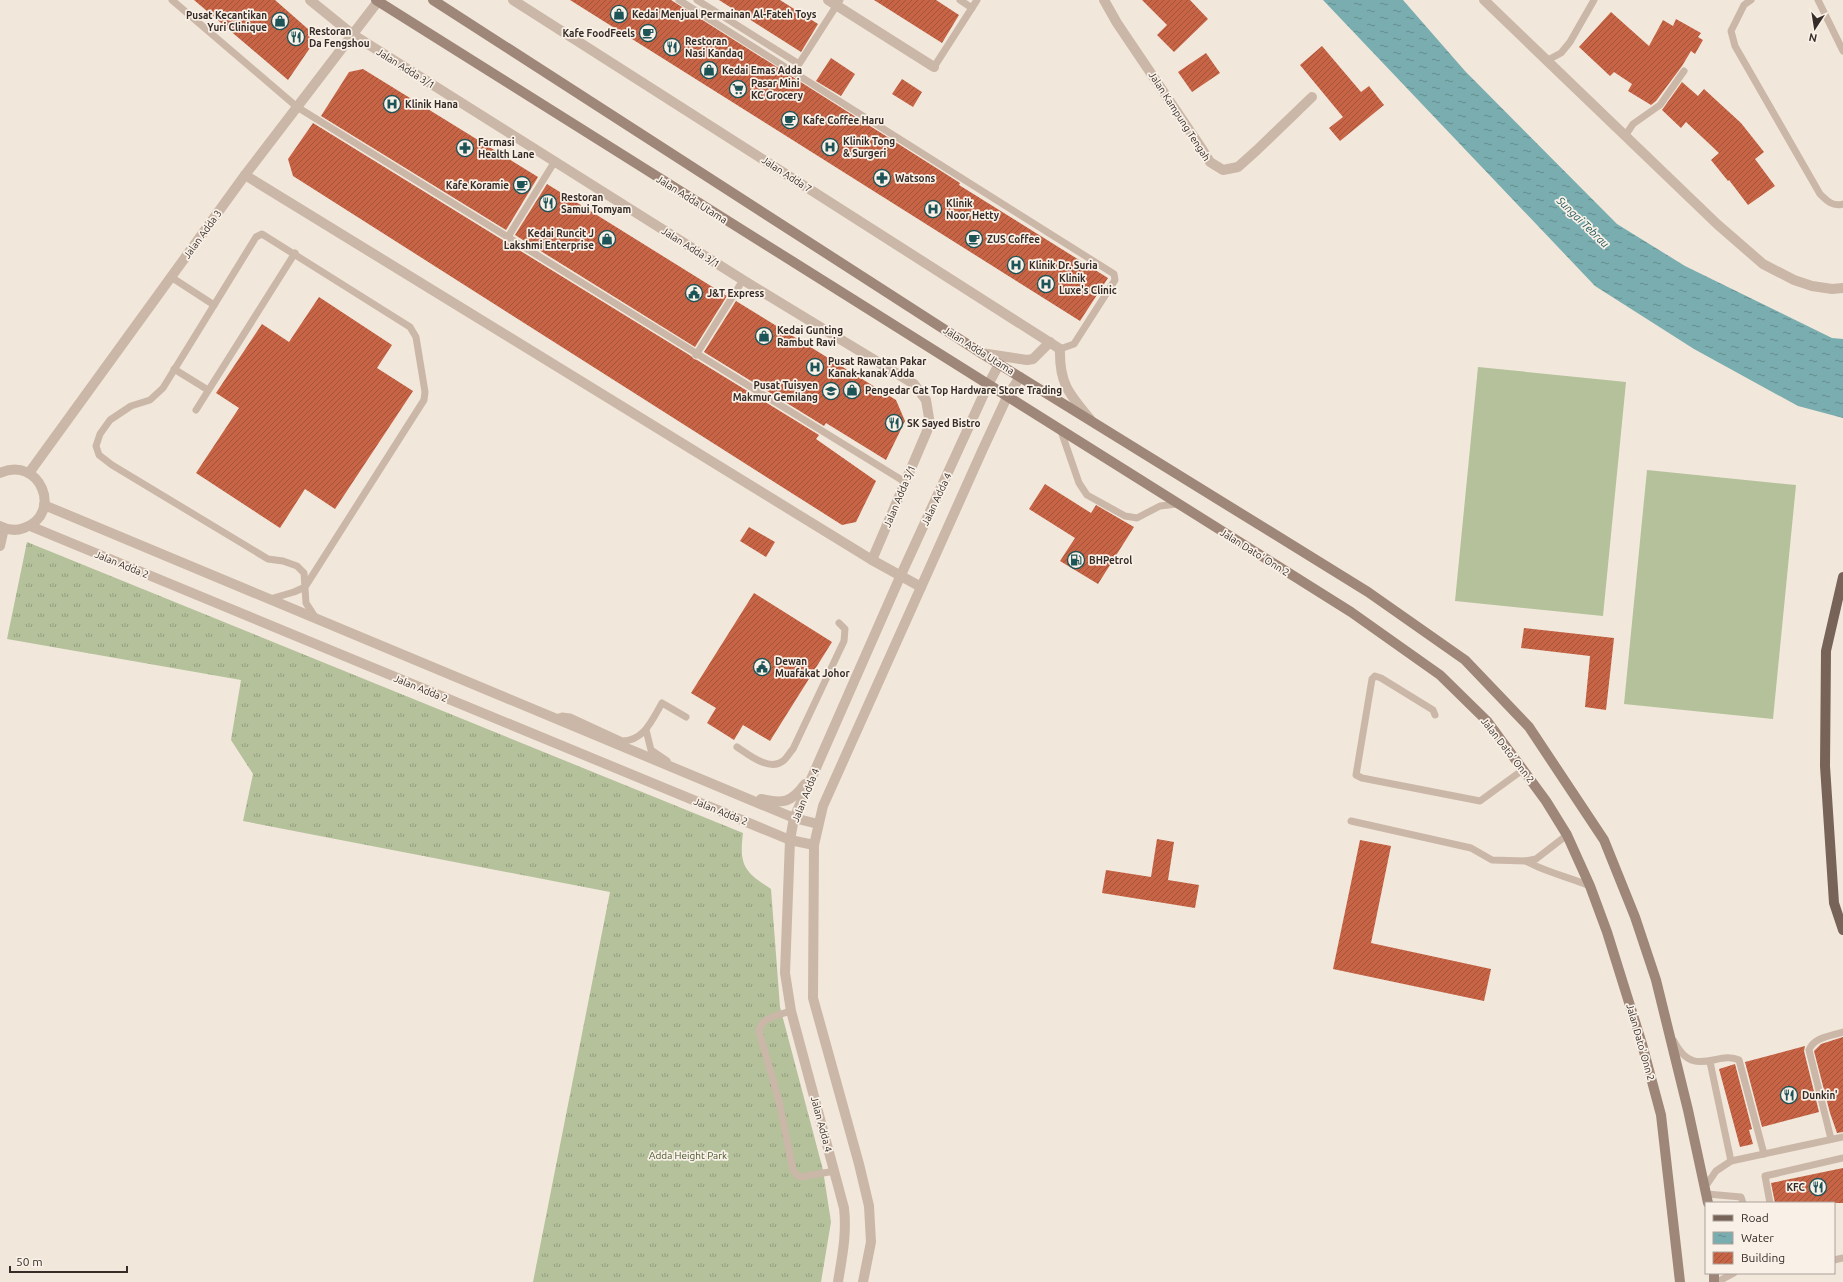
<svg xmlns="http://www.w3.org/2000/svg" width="1843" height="1282" font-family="Ubuntu,sans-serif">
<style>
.grass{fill:url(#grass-tufts)}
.pitch{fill:#b4c19b}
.water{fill:url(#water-ripples)}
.building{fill:url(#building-hatch)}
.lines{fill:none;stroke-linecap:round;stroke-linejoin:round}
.service{stroke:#cab7a7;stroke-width:7}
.minor{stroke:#cab7a7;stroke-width:10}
.tertiary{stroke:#cab7a7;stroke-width:10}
.secondary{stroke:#9e8678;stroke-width:10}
.primary{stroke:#786359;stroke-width:10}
.labels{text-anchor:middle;stroke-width:3.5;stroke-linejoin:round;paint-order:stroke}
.poi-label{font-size:10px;font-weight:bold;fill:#362c28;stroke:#f9f1e7;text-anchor:start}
.street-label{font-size:10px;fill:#362c28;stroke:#f9f1e7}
.park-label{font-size:10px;fill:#46552b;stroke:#f9f1e7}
.water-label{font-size:11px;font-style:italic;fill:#1d5458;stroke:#f9f1e7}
</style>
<defs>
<pattern id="grass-tufts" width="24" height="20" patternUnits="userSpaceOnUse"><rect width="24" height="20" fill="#b4c19b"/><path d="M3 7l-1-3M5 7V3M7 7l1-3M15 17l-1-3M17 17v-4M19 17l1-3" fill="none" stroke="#939d7e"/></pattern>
<pattern id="water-ripples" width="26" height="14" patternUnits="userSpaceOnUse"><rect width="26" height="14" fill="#7aadaf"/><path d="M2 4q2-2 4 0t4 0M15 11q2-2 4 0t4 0" fill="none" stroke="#658d8e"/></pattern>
<pattern id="building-hatch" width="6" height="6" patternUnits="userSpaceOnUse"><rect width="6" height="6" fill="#c66445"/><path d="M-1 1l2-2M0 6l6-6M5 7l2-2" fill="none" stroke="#a2533a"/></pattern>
</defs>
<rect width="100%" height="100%" fill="#f2e7db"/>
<path class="grass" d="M27,542l716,291c-4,32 1,39 28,56l9,118 43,163 8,52 -10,60h-288l77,-390 -367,-71 10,-47 -22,-34 10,-60 -234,-41z"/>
<g class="pitch">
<path d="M1478,367l148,15 -23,234 -148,-15z"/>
<path d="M1647,470l149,15 -23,234 -149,-15z"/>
</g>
<path class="water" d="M1323,0h80l62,71 152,153 68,42 147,72 11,1v79l-45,-12 -104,-57 -99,-63z"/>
<g class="building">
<path d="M194,0h81l33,29 4,16 -24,35z"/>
<path d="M570,0h101l289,183 -1,2 149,93 -28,43z"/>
<path d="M719,0h61l38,24 -17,28z"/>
<path d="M874,0h62l23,15 -17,28z"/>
<path d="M1142,0h48l18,19 -34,33 -17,-17 10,-10z"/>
<path d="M1611,12l38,34 14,-26 10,6 3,-7 25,14 -3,4 5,3 -8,14 -4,-3 -9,15 -26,35 -5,4 -23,-14 4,-7 -18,-12 -4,4 -31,-29z"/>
<path d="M1322,46l39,46 8,-6 15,19 -44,36 -11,-13 14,-11 -43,-52z"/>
<path d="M1206,53l14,20 -28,19 -14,-20z"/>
<path d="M831,58l24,16 -14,22 -25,-15z"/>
<path d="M363,69l175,108 -32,53 -185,-114 28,-44z"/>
<path d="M902,79l20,13 -9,15 -21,-13z"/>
<path d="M1682,82l16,14 6,-7 37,34 23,29 -9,7 20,27 -27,19 -19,-25 -1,1 -17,-21 8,-7 -33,-31 -5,6 -19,-18z"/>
<path d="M313,123l378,233 3,3 3,1 122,75 -3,4 60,42 -20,41 -14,3 -549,-349 -5,-17z"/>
<path d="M547,184l180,112 -32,51 -180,-112z"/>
<path d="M319,297l73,48 -15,23 36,23 -78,118 -30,-20 -25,39 -84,-55 43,-65 -23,-15 46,-69 27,18z"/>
<path d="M736,301l160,99 9,21 -19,39 -60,-37 -2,3 -120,-74z"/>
<path d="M1045,484l46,29 5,-8 38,22 -36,57 -38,-23 15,-23 -46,-29z"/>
<path d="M749,527l26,15 -9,15 -26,-16z"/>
<path d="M754,593l78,49 -62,99 -27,-16 -9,15 -27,-17 9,-15 -25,-15z"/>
<path d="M1524,628l90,10 -8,72 -21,-3 5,-51 -69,-8z"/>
<path d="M1157,839l17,3 -6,38 31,5 -4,23 -93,-15 4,-23 45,7z"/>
<path d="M1360,840l31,6 -20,97 120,26 -7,32 -151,-32z"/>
<path d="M1843,1037v95l-6,1 -7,-20 -16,-62 7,-7z"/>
<path d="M1805,1046l-1,5 15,61 -57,15 -17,-65z"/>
<path d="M1735,1064l17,65 -3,1 4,14 -13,3 -21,-78z"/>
<path d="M1843,1168v35h-68l-4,-20z"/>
</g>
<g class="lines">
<g class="service">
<path d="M172,0l125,107 608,375"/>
<path d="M679,0l435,274 1,6 -41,64 -14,5"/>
<path d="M697,0l102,64 41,-64"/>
<path d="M960,0l12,8"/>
<path d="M1751,0l-7,5 -13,26 4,15 85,148c7,7 13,13 23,10"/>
<path d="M1818,0l25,51"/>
<path d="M1546,61l15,-8 9,-11 24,-42"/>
<path d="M934,67l43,-67"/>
<path d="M1625,136l8,-12 27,-19 24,-34"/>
<path d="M508,237l47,-76"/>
<path d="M171,277l43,28"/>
<path d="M696,355l47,-75"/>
<path d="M174,369l34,21"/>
<path d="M196,410l99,-157"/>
<path d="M1061,431l18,52 8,12 38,21 12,2 23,-12 17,-2"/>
<path d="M270,599l24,-7 11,-5 119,-187 1,-8 -9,-55 -6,-10 -148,-93 -6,3 -93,151 -13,12 -19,6 -21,14 -10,14 -4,12 3,9 13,10 156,94 15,2 14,5 7,7 2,30 9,14"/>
<path d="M1435,715l-2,-5 -52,-32 -6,-2 -3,3 -16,96 6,3 118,23 44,-32"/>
<path d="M556,718l6,-2 8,1 52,24c22,0 30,-21 40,-38l24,14"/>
<path d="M646,730l5,20 16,11"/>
<path d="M737,747c11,7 32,25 46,14 4,-3 7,-9 10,-12l51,-108 1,-12 -6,-6"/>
<path d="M1351,821l120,27 21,12 34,1 10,-2 31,-24"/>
<path d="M1526,861c19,11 43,16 64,25"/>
<path d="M791,1011c-12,4 -30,6 -32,20l20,70 14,69 3,4 4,3 35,-6"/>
<path d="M1674,1041c19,39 44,9 65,19l25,94"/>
<path d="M1710,1062l21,99"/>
<path d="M1831,1139l-22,-89c5,-13 22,-14 34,-18"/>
<path d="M1705,1187l11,-16 15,-10 112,-24"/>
<path d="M1707,1194l34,3 2,6"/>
<path d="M1770,1203l-5,-27 78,-18"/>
<path d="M1834,1260l9,-2"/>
<path d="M1717,1282l17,-9"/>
</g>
<g class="minor">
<path d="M310,0l42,34 391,246 171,104 12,16 4,24 -58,136"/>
<path d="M513,0l547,349c-1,34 9,45 30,70"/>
<path d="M828,0l106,67"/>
<path d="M1104,0l13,23 85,126 8,13 13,8 15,-3 19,-17 55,-53"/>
<path d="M1484,0l233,224 46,40 31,16 18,6 20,3 11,-1"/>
<path d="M245,175l627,385 49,27"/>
<path d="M981,353l46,7 6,-1 17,-17"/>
<path d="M29,473l216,-298 134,-175"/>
<path d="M0,546l4,-18"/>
</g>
<g class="tertiary">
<path d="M0,473c40,-18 64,41 24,55 -8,3 -17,2 -24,-2"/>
<path d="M44,505l750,313 24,6"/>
<path d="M30,526l760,314 24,5"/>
<path d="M761,799c22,5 30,4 44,-15"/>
<path d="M838,1282c4,-25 9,-48 6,-74l-53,-197 -6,-38 5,-133 4,-22 106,-241 88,-192 11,-21"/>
<path d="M863,1282l8,-40 -2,-36 -10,-42 -46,-166 1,-153 9,-39 159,-355 25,-54 13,-20"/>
</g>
<g class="secondary">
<path d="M376,0l975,612 89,63 47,46 59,80 21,34 23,51 17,46 35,112 19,71 19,167"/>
<path d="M433,0l548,353 387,239 97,68 64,67 75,113 31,77 21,63 32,130 20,93"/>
<path d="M1714,1273v9"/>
</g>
<path class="primary" d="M1843,577l-17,74 -1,115 9,137 9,27"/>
</g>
<defs>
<g id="shop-ring" transform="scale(0.9)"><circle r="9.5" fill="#f9f1e7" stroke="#1d5458" stroke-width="1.5"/><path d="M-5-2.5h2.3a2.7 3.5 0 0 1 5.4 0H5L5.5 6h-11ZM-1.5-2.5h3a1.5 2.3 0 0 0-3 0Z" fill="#1d5458"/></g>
<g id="cafe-ring" transform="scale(0.9)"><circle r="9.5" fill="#f9f1e7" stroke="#1d5458" stroke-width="1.5"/><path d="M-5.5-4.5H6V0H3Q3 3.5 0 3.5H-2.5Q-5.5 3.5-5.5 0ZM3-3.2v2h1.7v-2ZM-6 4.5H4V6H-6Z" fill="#1d5458"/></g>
<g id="restaurant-ring" transform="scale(0.9)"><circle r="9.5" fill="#f9f1e7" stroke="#1d5458" stroke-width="1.5"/><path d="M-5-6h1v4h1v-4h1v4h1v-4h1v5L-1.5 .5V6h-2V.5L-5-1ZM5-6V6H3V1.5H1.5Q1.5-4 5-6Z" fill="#1d5458"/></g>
<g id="supermarket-ring" transform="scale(0.9)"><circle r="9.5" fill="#f9f1e7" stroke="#1d5458" stroke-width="1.5"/><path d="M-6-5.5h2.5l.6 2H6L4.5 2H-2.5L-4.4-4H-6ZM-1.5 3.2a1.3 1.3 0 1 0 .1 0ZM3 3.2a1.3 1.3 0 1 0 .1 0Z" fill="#1d5458"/></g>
<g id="hospital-ring" transform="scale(0.9)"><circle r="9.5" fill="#f9f1e7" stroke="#1d5458" stroke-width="1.5"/><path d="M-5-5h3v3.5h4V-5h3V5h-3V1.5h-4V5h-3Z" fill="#1d5458"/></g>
<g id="pharmacy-ring" transform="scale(0.9)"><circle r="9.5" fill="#f9f1e7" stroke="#1d5458" stroke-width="1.5"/><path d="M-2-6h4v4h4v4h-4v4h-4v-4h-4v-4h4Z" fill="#1d5458"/></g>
<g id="civic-ring" transform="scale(0.9)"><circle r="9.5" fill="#f9f1e7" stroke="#1d5458" stroke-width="1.5"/><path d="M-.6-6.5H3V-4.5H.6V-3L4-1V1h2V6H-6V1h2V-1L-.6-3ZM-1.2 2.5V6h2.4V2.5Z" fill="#1d5458"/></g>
<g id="school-ring" transform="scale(0.9)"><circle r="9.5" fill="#f9f1e7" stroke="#1d5458" stroke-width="1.5"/><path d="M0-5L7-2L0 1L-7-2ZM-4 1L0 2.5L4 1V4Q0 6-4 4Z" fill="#1d5458"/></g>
<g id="fuel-ring" transform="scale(0.9)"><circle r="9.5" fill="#f9f1e7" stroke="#1d5458" stroke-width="1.5"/><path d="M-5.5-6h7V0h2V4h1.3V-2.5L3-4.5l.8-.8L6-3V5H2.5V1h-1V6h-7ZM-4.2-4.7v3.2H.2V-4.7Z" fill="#1d5458"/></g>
</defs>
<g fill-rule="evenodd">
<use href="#shop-ring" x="619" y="14"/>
<use href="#shop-ring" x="280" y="21"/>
<use href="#cafe-ring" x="648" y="33"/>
<use href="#restaurant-ring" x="296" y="37"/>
<use href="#restaurant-ring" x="672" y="47"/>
<use href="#shop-ring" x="709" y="70"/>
<use href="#supermarket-ring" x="738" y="89"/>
<use href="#hospital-ring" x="392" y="104"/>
<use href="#cafe-ring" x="790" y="120"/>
<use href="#hospital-ring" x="830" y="147"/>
<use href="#pharmacy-ring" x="465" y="148"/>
<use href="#pharmacy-ring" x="882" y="178"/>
<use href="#cafe-ring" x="522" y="185"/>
<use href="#restaurant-ring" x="548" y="203"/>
<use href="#hospital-ring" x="933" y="209"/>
<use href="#shop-ring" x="607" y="239"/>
<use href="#cafe-ring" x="974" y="239"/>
<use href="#hospital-ring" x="1016" y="265"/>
<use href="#hospital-ring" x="1046" y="284"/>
<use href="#civic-ring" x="694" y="293"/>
<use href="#shop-ring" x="764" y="336"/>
<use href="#hospital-ring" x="815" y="367"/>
<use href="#shop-ring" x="852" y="390"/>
<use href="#school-ring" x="831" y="391"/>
<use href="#restaurant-ring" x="894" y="423"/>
<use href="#fuel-ring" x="1076" y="560"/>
<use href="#civic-ring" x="762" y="667"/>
<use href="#restaurant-ring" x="1789" y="1095"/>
<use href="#restaurant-ring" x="1818" y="1187"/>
</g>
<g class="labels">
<g class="poi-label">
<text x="632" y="18">Kedai Menjual Permainan Al-Fateh Toys</text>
<text x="267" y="19" text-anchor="end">Pusat Kecantikan<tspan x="267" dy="12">Yuri Clinique</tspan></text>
<text x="309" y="35">Restoran<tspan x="309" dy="12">Da Fengshou</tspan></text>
<text x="635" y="37" text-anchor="end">Kafe FoodFeels</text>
<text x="685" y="45">Restoran<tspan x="685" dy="12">Nasi Kandaq</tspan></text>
<text x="722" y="74">Kedai Emas Adda</text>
<text x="751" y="87">Pasar Mini<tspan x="751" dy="12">KC Grocery</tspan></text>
<text x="405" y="108">Klinik Hana</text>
<text x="803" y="124">Kafe Coffee Haru</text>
<text x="843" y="145">Klinik Tong<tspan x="843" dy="12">&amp; Surgeri</tspan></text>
<text x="478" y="146">Farmasi<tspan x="478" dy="12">Health Lane</tspan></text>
<text x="895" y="182">Watsons</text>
<text x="509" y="189" text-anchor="end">Kafe Koramie</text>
<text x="561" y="201">Restoran<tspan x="561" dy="12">Samui Tomyam</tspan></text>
<text x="946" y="207">Klinik<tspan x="946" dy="12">Noor Hetty</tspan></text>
<text x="594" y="237" text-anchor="end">Kedai Runcit J<tspan x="594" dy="12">Lakshmi Enterprise</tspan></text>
<text x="987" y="243">ZUS Coffee</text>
<text x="1029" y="269">Klinik Dr. Suria</text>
<text x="1059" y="282">Klinik<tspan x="1059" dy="12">Luxe's Clinic</tspan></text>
<text x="707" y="297">J&amp;T Express</text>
<text x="777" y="334">Kedai Gunting<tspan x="777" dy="12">Rambut Ravi</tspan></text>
<text x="828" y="365">Pusat Rawatan Pakar<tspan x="828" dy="12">Kanak-kanak Adda</tspan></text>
<text x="818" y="389" text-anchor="end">Pusat Tuisyen<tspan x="818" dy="12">Makmur Gemilang</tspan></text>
<text x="865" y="394">Pengedar Cat Top Hardware Store Trading</text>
<text x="907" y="427">SK Sayed Bistro</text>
<text x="1089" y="564">BHPetrol</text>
<text x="775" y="665">Dewan<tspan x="775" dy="12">Muafakat Johor</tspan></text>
<text x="1802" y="1099">Dunkin'</text>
<text x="1805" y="1191" text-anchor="end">KFC</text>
</g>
<g class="street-label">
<text transform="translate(406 68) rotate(32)" y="4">Jalan Adda 3/1</text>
<text transform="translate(1180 116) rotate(57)" y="4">Jalan Kampung Tengah</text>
<text transform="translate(787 174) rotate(33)" y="4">Jalan Adda 7</text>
<text transform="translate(692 199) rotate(32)" y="4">Jalan Adda Utama</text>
<text transform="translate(202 234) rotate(-54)" y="4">Jalan Adda 3</text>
<text transform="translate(691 247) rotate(32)" y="4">Jalan Adda 3/1</text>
<text transform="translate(979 350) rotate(32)" y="4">Jalan Adda Utama</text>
<text transform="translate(899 496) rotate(-67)" y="4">Jalan Adda 3/1</text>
<text transform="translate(936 499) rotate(-65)" y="4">Jalan Adda 4</text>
<text transform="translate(1255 552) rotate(32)" y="4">Jalan Dato' Onn 2</text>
<text transform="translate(122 564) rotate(22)" y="4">Jalan Adda 2</text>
<text transform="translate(421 688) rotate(22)" y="4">Jalan Adda 2</text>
<text transform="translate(1508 750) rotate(52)" y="4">Jalan Dato' Onn 2</text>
<text transform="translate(805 795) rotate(-68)" y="4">Jalan Adda 4</text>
<text transform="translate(721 811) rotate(22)" y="4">Jalan Adda 2</text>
<text transform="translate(1641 1042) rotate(74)" y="4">Jalan Dato' Onn 2</text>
<text transform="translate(822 1124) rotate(75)" y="4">Jalan Adda 4</text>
</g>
<g class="park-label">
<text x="688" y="1159">Adda Height Park</text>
</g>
<g class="water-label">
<text transform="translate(1583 222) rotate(44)" y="4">Sungai Tebrau</text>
</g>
</g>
<rect x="1705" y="1202" width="130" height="72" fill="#f9f1e7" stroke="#aba29b"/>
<rect x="1713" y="1215" width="20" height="6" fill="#786359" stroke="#aba29b"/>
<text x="1741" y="1222" font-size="12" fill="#362c28">Road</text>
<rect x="1713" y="1232" width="20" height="12" fill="url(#water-ripples)" stroke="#aba29b"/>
<text x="1741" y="1242" font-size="12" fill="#362c28">Water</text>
<rect x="1713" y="1252" width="20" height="12" fill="url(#building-hatch)" stroke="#aba29b"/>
<text x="1741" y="1262" font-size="12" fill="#362c28">Building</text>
<g transform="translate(1815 28) rotate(192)" stroke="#f9f1e7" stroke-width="3" paint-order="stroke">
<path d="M0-3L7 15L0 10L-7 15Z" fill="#362c28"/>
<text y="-6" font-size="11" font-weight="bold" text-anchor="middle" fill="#362c28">N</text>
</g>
<path d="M10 1266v6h117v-6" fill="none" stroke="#362c28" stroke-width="2"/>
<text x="16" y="1266" font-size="12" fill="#362c28" stroke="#f9f1e7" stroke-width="3" paint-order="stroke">50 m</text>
</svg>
